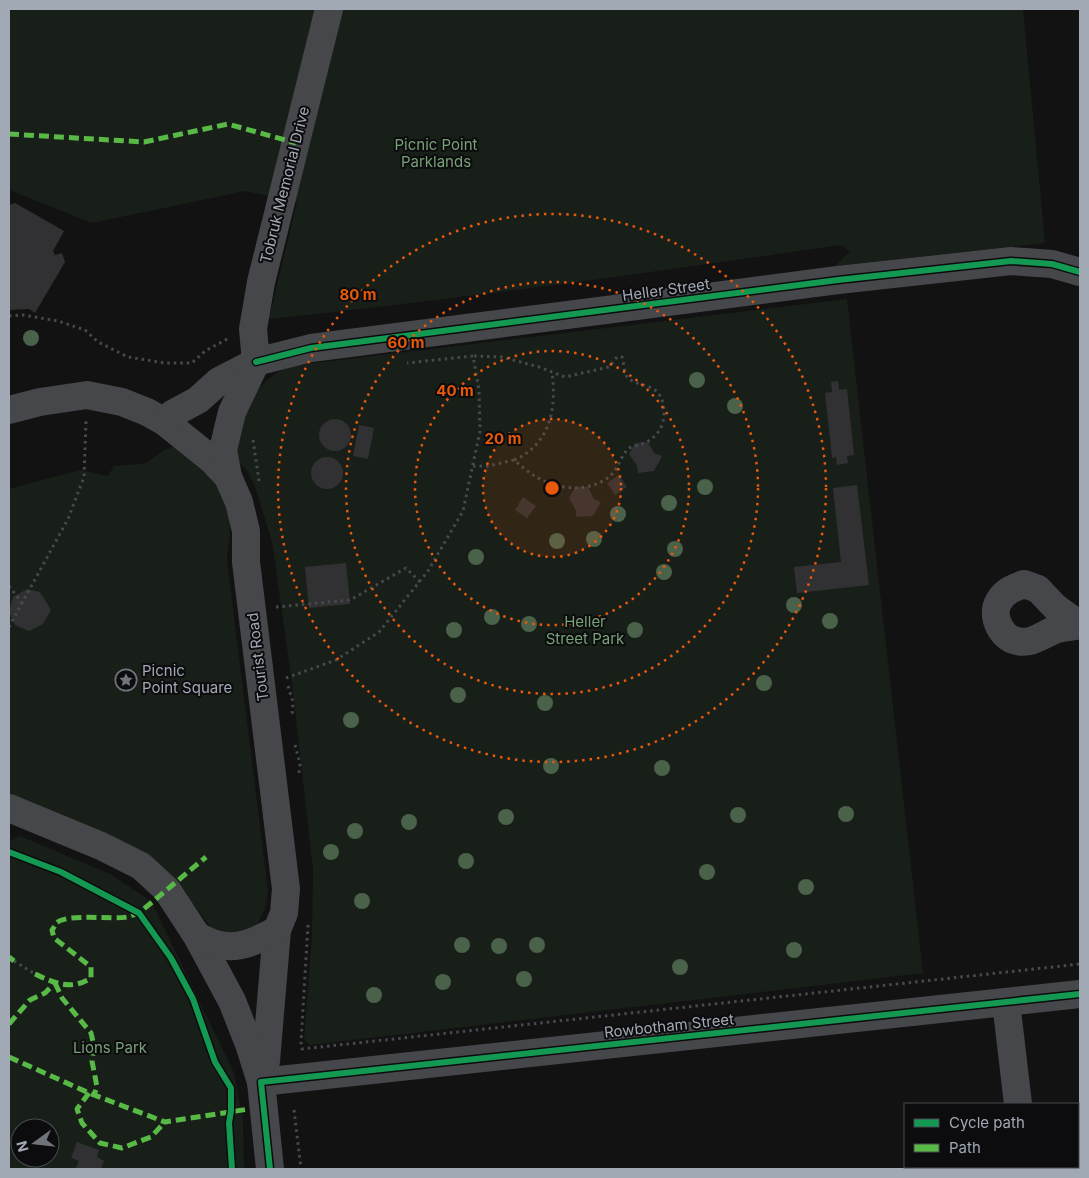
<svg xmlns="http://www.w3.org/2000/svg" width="1089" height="1178" font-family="Inter,sans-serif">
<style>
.green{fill:#181f19;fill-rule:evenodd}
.building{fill:#313133}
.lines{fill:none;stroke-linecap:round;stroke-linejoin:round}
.path{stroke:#47494d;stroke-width:3;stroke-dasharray:2.5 4;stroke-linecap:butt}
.minor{stroke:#46474b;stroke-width:28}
.quiet{stroke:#58b947;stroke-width:5;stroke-dasharray:10 5;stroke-linecap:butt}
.cycleway-casing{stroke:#0c0c0e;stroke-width:9}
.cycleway{stroke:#139951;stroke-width:6}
.tree{fill:#4a614a}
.ring{fill:none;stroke:#e8590c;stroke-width:2.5;stroke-dasharray:2.5 5}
.labels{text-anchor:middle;stroke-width:4;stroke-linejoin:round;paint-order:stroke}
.park-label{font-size:15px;fill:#77a177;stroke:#0c0c0e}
.street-label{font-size:15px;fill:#a1a9b4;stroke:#0c0c0e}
.poi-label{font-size:15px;fill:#a1a9b4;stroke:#0c0c0e;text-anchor:start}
.centre{fill:#e8590c;stroke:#0c0c0e;stroke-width:2.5}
.ring-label{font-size:15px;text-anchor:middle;font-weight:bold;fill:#e8590c;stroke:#0c0c0e;stroke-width:4;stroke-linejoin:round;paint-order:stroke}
</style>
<rect width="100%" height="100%" fill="#121212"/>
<g class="green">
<path d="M9,9h1014l22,234 -210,23 15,-15 -10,-6c-190,28 -380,54 -571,74l28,-117 -52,-11 -153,32 -83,-33z"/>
<path d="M847,299l76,674 -613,72 -4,-3 -2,-4 8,-103 1,-65 -21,-187 -20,-141 -17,-56 -9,-17 -9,-8 -6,-14c14,-37 20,-63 59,-81z"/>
<path d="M175,446c11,9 27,19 35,30 11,14 21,37 20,54 0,11 -3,20 -3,31l41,329 -3,19 -8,16 -15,8 -16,1 -14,-5 -29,-38 -174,-92v-310l71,-19 28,6 6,-10 27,-2 7,-2 16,-12z"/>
<path d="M20,836l90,38 41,27 83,172 9,47 1,49h-235v-327zM20,1128h30v30h-30z"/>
</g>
<g class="building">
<path d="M15,203l49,28 -11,20 2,4 7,-2 3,9 -30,51 -6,-4 -20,1v-105z"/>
<path d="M838,381l1,9 8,-1 7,66 -7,1 1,7 -11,2 -1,-8 -4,1 -7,-65 7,-1 -1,-10z"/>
<circle cx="335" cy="435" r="16"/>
<path d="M359,425l15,3 -6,31 -15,-3z"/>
<path d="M648,442l6,11 8,3 -8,15 -16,2 -1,-7 -8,-12 6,-11z"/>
<circle cx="327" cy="473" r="16"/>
<path d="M619,475l8,12 -12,8 -8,-12z"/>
<path d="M857,485l12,100 -72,8 -3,-26 47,-5 -8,-74z"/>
<path d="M575,487h13l6,12 7,3 -8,14 -17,1v-6l-7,-13z"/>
<path d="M523,497l13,9 -9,12 -12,-8z"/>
<path d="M346,563l4,41 -41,4 -4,-41z"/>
<path d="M27,589l13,3 11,18 -8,14 -14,7 -14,-6 -6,-13 4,-15z"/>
<path d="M77,1142l22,8 -2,7 7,4 -3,8h-21l-4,-1 3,-7 -8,-3z"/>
</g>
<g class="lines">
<g class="path">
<path d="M9,316l14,-1 35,6 27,9 13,12 30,15 37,6h27l13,-12 24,-13"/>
<path d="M253,440l6,41"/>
<path d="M514,460c36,-15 43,-52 38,-88"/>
<path d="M473,466h15l26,-6c7,6 14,12 21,16 23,15 59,18 79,-4 5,-7 8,-17 14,-23 3,-3 10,-3 14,-5 17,-6 25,-22 21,-40 -4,-21 -22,-16 -35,-26 -4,-4 -4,-15 -6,-21h-5l-8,10 -44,10 -26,-10 -37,-10 -29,-1"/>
<path d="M9,586l13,17"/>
<path d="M276,607l74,-7 56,-32 14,14"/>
<path d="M9,627l59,-108 16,-42 2,-56"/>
<path d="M286,678l50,-18 43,-28 49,-61 35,-60 17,-80 -1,-41 -6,-34 -66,7"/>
<path d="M288,686l5,16 -1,15"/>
<path d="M295,745l5,19 -1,9"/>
<path d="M308,925l-7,117 1,7 778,-85"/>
<path d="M14,961l21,13"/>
<path d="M294,1110l7,59"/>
</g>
<g class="minor">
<path d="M9,410l31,-8 47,-7 35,7 25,10 18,10 46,37 17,18 11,25 7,29v31l40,327 -2,24 -7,17 -11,131 -5,21"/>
<path d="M165,422l7,-8 26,-14 21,-19 37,-19 55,-14 527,-68 173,-19 41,3 28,8"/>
<path d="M228,477l-5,-27 9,-38 24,-50 -3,-33 8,-47 68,-273"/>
<path d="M1080,625l-25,-18 -17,-18 -14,-5c-11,4 -19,7 -25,17 -9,14 2,37 18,40 15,4 26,-7 40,-12 7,-2 16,-2 23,-4"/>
<path d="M9,808l92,38 40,20 26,24 30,46 35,65 17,43 12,38 9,87"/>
<path d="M197,936c7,3 15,8 23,9 20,5 40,-6 57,-15"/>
<path d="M1006,1002l12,102"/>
<path d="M261,1082l819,-88"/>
<path d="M1026,1167v2"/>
</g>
<g class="quiet">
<path d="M9,134l135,8 84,-18 68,19"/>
<path d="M9,957l5,4"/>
<path d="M35,974c20,9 35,17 56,4v-11l-37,-29 -2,-8c1,-1 4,-6 4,-7 12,-10 56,-3 71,-6 4,-1 8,-3 12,-4l67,-56"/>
<path d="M55,983l7,15 29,35 3,13 -2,15 5,26 -3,8"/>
<path d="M9,1024l21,-24 15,-7 10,-10"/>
<path d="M9,1057l80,36 76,29 84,-13"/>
<path d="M89,1093l-12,16 5,14 18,20 22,5 29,-11 14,-15"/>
</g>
<g class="cycleway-casing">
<g id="cycleway">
<path d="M256,362l55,-14 527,-68 173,-19 41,3 28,8"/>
<path d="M9,852l52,20 78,41 32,45 22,41 22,63 16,26v23l-2,12 3,46"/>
<path d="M270,1169l-9,-87 819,-88"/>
</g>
</g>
<use href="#cycleway" class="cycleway"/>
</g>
<g class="tree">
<circle cx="31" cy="338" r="8"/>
<circle cx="697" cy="380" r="8"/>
<circle cx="735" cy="406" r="8"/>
<circle cx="705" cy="487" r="8"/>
<circle cx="669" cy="503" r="8"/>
<circle cx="618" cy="514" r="8"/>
<circle cx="594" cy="539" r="8"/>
<circle cx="557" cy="541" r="8"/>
<circle cx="675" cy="549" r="8"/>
<circle cx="476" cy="557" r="8"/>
<circle cx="664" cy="572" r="8"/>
<circle cx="794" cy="605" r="8"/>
<circle cx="492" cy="617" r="8"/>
<circle cx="830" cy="621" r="8"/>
<circle cx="529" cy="624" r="8"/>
<circle cx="454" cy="630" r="8"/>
<circle cx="635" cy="630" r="8"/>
<circle cx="764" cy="683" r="8"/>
<circle cx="458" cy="695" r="8"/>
<circle cx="545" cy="703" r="8"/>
<circle cx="351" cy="720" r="8"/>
<circle cx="551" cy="766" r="8"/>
<circle cx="662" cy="768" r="8"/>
<circle cx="846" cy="814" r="8"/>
<circle cx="738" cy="815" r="8"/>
<circle cx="506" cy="817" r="8"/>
<circle cx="409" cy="822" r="8"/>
<circle cx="355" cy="831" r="8"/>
<circle cx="331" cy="852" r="8"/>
<circle cx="466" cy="861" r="8"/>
<circle cx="707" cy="872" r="8"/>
<circle cx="806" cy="887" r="8"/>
<circle cx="362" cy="901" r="8"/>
<circle cx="462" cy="945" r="8"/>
<circle cx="537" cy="945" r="8"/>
<circle cx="499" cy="946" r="8"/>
<circle cx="794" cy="950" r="8"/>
<circle cx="680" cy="967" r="8"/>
<circle cx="524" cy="979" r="8"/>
<circle cx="443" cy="982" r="8"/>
<circle cx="374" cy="995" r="8"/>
</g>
<circle cx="552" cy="488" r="69" fill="#e8590c" fill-opacity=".12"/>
<g class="ring">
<circle cx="552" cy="488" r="69"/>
<circle cx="552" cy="488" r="137"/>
<circle cx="552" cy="488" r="206"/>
<circle cx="552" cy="488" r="274"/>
</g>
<defs>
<g id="sight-ring" transform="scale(1.125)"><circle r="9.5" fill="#0c0c0e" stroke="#6f747b" stroke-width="1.5"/><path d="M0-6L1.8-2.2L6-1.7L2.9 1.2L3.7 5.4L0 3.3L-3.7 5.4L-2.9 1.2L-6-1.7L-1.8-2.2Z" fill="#6f747b"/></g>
</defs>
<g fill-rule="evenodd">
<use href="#sight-ring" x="126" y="680"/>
</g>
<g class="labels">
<g class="park-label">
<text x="436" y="150">Picnic Point<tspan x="436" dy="17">Parklands</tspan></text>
<text x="585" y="627">Heller<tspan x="585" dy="17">Street Park</tspan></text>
<text x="110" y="1053">Lions Park</text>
</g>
<g class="street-label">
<text transform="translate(285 185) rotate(-76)" y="5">Tobruk Memorial Drive</text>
<text transform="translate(666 290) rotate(-8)" y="5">Heller Street</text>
<text transform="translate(258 657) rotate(-97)" y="5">Tourist Road</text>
<text transform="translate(669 1026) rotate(-6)" y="5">Rowbotham Street</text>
</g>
<g class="poi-label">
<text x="142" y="676">Picnic<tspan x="142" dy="17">Point Square</tspan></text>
</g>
</g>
<circle cx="552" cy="488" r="8" class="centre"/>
<g class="ring-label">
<text x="358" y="300">80 m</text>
<text x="406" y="348">60 m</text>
<text x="455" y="396">40 m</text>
<text x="503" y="444">20 m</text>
</g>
<rect width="1089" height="1178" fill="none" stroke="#a1a9b4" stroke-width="20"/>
<rect x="904" y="1103" width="175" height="65" fill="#0c0c0e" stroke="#484b50"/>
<rect x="914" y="1119" width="25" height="8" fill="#139951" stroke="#484b50"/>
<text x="949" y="1128" font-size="15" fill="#a1a9b4">Cycle path</text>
<rect x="914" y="1144" width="25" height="8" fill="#58b947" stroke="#484b50"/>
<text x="949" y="1153" font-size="15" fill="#a1a9b4">Path</text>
<g transform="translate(35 1143) rotate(255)"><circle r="24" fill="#0c0c0e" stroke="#484b50"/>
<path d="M0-4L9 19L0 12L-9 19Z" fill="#6f747b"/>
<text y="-8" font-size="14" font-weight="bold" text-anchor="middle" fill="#a1a9b4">N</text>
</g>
</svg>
